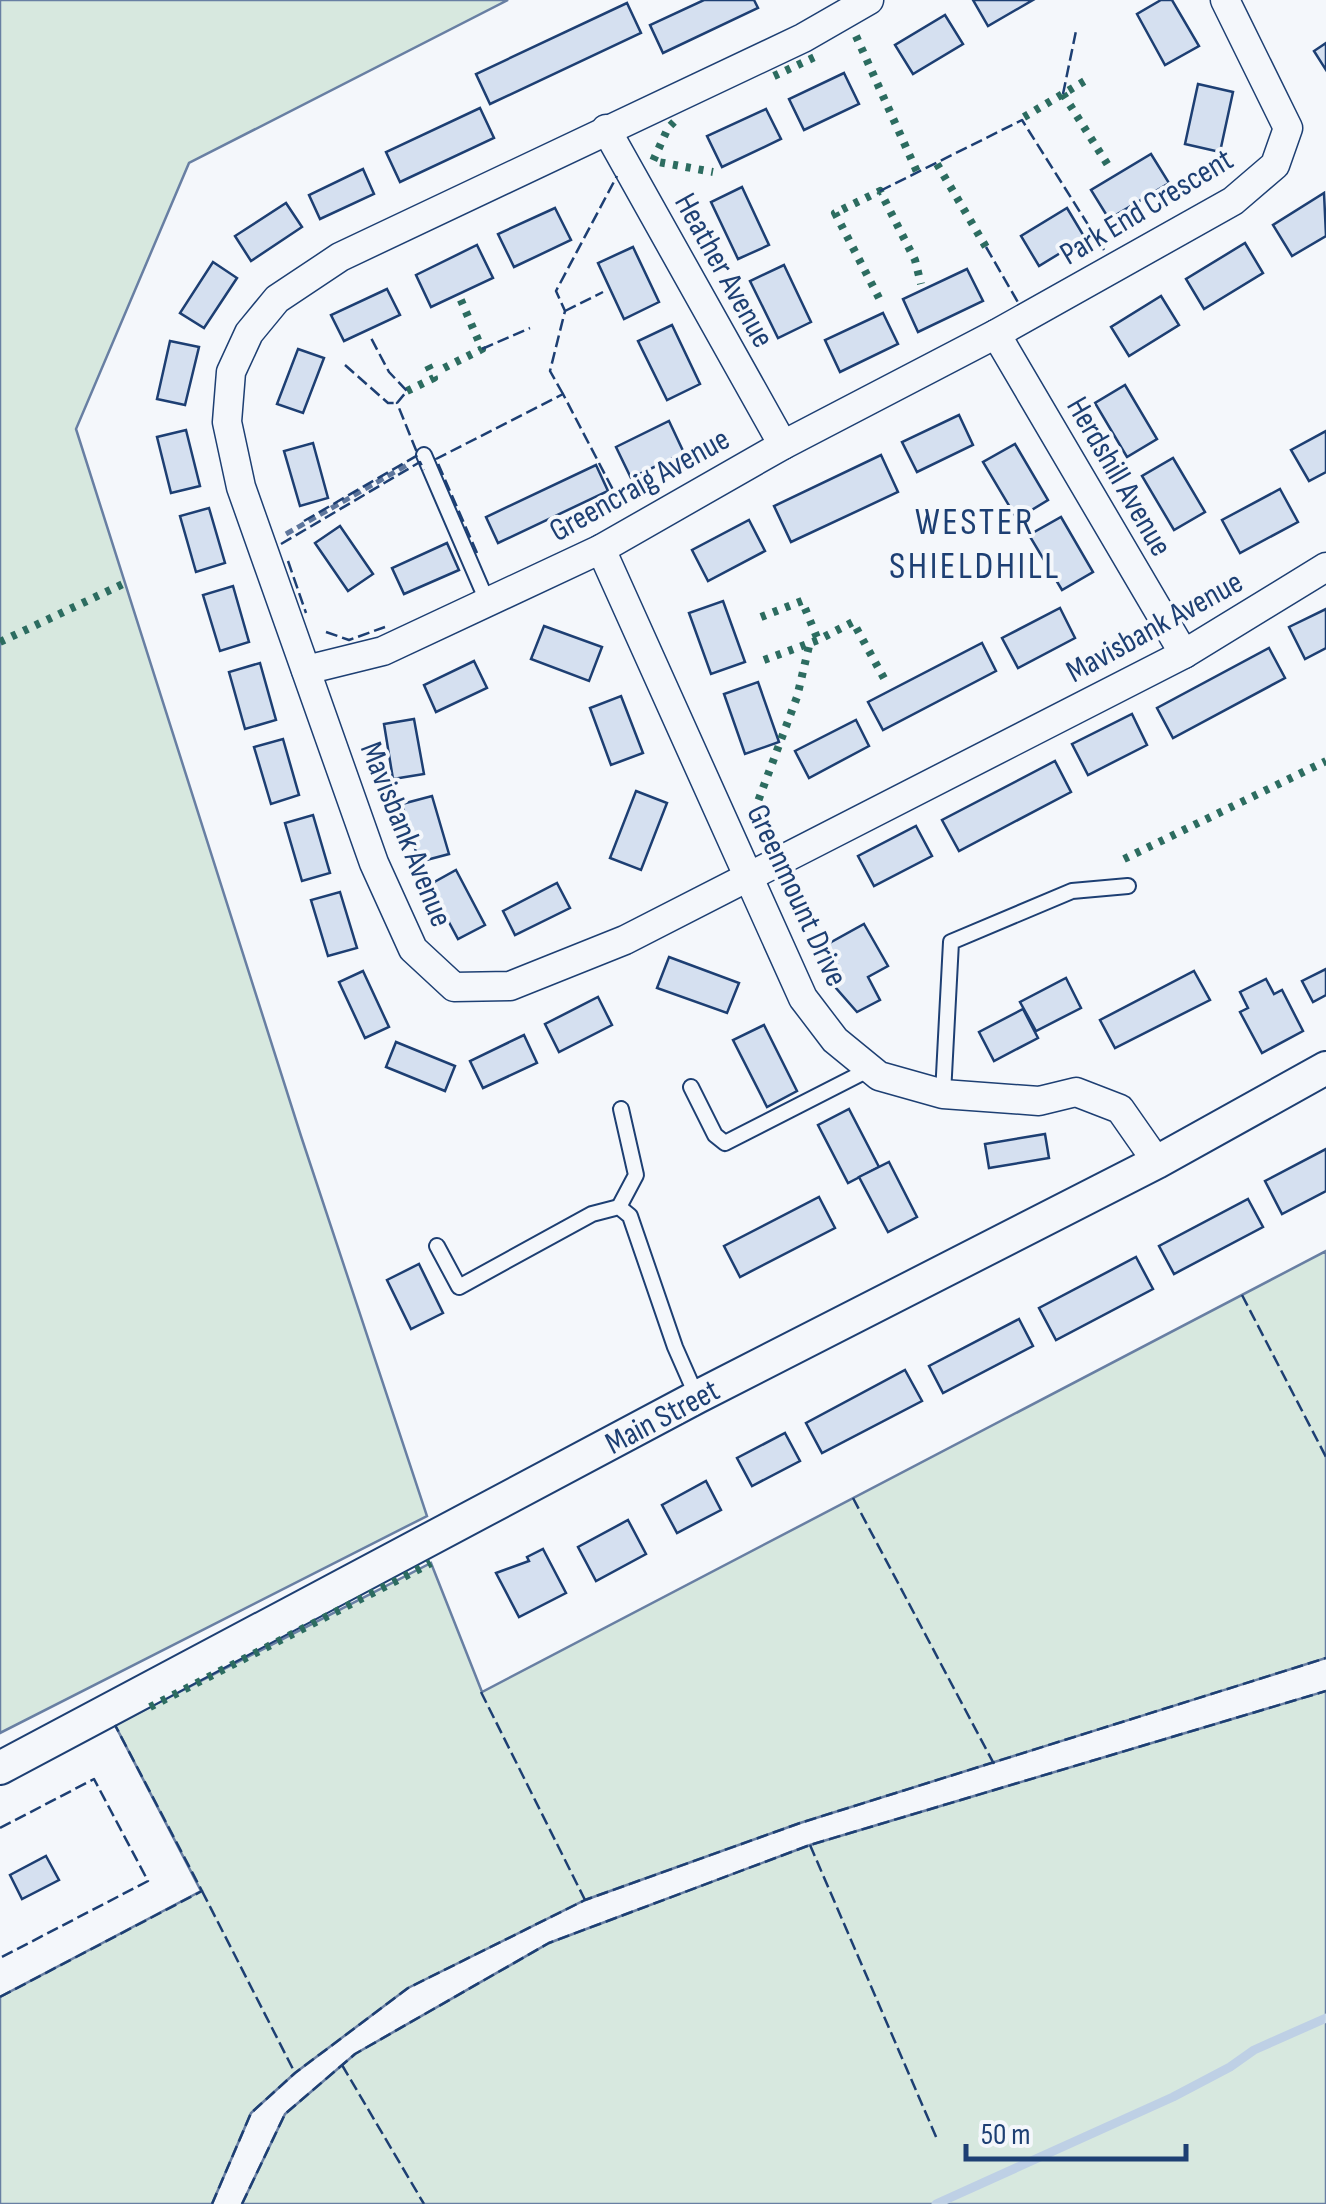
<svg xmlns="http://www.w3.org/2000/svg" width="1326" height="2204" font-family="'Sofia Sans Condensed',sans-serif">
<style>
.green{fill:#d7e8df;stroke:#687fa3;stroke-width:2.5}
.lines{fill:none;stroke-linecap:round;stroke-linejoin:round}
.stream{stroke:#bed0e5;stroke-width:9}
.building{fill:#d5e0f0;stroke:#1d3f73;stroke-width:2.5}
.service-casing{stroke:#1d3f73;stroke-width:18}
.minor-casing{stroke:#1d3f73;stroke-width:31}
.tertiary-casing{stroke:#1d3f73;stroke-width:36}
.path{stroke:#5e769c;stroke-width:5;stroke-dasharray:8 5;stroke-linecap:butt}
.service{stroke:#f4f7fb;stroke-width:14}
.minor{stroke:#f4f7fb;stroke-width:28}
.tertiary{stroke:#f4f7fb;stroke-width:32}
.hedge{stroke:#2c6c60;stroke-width:8;stroke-dasharray:5 8;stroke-linecap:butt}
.fence{stroke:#1d3f73;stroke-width:2.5;stroke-dasharray:12 5;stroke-linecap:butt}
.labels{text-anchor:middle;stroke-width:8;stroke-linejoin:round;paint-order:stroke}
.street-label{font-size:32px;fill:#1d3f73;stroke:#f4f7fb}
.quarter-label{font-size:38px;letter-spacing:2.5px;fill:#1d3f73;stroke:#f4f7fb}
</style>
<rect width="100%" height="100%" fill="#f4f7fb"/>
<g class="green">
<path d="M0,0h508l-319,163 -113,266 225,707 126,380 -427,217z"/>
<path d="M1326,1251v407l-526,165 -215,77 -177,88 -113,85 -44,40 -39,91h-212v-207l201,-106 -86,-166 316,-162 51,129z"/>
<path d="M1326,1691v513h-1084l43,-90 70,-60 194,-111 261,-98z"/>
</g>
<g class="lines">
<path class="stream" d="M936,2204l237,-107 57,-30 24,-17 72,-32"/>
</g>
<g class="building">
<path d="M704,0h50l4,8 -95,45 -13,-28z"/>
<path d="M973,0h60l-45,26z"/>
<path d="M1161,0h11l27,46 -34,19 -28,-51z"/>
<path d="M627,3l14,30 -151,71 -14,-30z"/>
<path d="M945,15l18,29 -50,30 -18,-29z"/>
<path d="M1326,43v27l-12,-19z"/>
<path d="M844,73l15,31 -55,26 -15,-31z"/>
<path d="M1198,84l35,8 -13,60 -35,-8z"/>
<path d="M480,108l14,30 -94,44 -14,-30z"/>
<path d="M766,109l15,30 -59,28 -15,-31z"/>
<path d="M1151,154l18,29 -60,36 -18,-29z"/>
<path d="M363,169l11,25 -54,25 -11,-24z"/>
<path d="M742,187l27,58 -31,14 -27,-57z"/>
<path d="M1324,193l2,43 -34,20 -19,-31z"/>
<path d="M286,203l16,24 -51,34 -16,-25z"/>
<path d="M555,208l16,32 -57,27 -16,-33z"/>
<path d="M1067,208l18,30 -46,28 -18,-30z"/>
<path d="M1245,243l18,30 -59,36 -18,-30z"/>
<path d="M477,245l16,33 -62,29 -15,-32z"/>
<path d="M633,247l26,55 -35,17 -26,-56z"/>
<path d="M213,262l24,16 -33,50 -24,-15z"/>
<path d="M784,265l27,57 -33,16 -28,-57z"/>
<path d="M967,269l16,32 -65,31 -15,-33z"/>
<path d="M387,289l13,26 -56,26 -13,-26z"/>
<path d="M1161,296l18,29 -50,31 -18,-29z"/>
<path d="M883,313l15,31 -58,28 -15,-32z"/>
<path d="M672,325l28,59 -33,16 -29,-59z"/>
<path d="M170,341l29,6 -14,58 -28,-6z"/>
<path d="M298,349l26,9 -21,55 -26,-9z"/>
<path d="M1125,385l32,54 -30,18 -32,-54z"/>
<path d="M959,415l14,30 -56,27 -15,-30z"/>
<path d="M669,421l15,32 -53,25 -15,-31z"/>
<path d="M186,430l14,56 -29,7 -14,-56z"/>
<path d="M1326,431v41l-17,9 -18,-31z"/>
<path d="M313,443l15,55 -28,8 -16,-55z"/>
<path d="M1015,444l33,56 -31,19 -34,-57z"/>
<path d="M881,455l17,37 -107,50 -17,-36z"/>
<path d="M1173,458l32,54 -31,18 -32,-54z"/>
<path d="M596,465l12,26 -110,52 -12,-26z"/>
<path d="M1280,489l18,33 -58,31 -18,-33z"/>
<path d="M209,508l16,55 -29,9 -16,-56z"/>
<path d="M1061,517l32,55 -31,18 -33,-55z"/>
<path d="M749,520l16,31 -57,30 -16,-31z"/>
<path d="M340,526l33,48 -25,17 -33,-48z"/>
<path d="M447,543l12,27 -55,24 -12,-26z"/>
<path d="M233,586l16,56 -29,9 -17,-56z"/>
<path d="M723,601l22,61 -34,12 -22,-61z"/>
<path d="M1060,608l15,30 -57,30 -16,-30z"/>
<path d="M1326,609v39l-21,11 -16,-32z"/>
<path d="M544,626l58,21 -13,34 -58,-22z"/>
<path d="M982,643l14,28 -113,59 -15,-28z"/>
<path d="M1269,648l16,30 -112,60 -16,-30z"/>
<path d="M474,661l13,27 -51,24 -12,-27z"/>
<path d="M260,663l16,57 -31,9 -16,-57z"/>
<path d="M758,682l21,60 -34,12 -21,-60z"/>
<path d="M621,696l22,57 -32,12 -21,-57z"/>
<path d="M1132,714l15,31 -59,30 -16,-31z"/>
<path d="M414,719l10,55 -31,5 -9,-55z"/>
<path d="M856,720l13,26 -60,32 -14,-27z"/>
<path d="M283,739l16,56 -28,9 -17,-57z"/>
<path d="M1055,761l16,31 -112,59 -17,-31z"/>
<path d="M636,791l31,12 -26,67 -31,-12z"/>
<path d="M432,796l17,58 -30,8 -17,-58z"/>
<path d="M313,815l17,58 -28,8 -17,-58z"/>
<path d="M916,826l16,30 -58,30 -16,-30z"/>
<path d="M456,870l29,55 -27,14 -29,-54z"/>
<path d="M557,883l13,25 -55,27 -12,-24z"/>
<path d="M340,892l17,56 -29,8 -17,-56z"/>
<path d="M864,924l24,42 -20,11 12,23 -23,12 -28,-32 13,-7 -16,-28z"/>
<path d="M669,957l70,26 -12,30 -70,-25z"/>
<path d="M1326,969v26l-13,7 -11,-21z"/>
<path d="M363,971l26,56 -24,11 -26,-56z"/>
<path d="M1194,971l16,29 -95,48 -15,-28z"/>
<path d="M1066,978l15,30 -45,23 -16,-29z"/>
<path d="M1266,979l8,15 8,-4 21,41 -41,22 -22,-41 8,-4 -8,-16z"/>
<path d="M598,997l14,28 -53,27 -14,-28z"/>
<path d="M1023,1009l15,29 -44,23 -15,-29z"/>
<path d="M764,1025l33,66 -30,16 -34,-67z"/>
<path d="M524,1035l13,28 -54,25 -13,-27z"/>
<path d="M396,1042l59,24 -10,25 -59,-24z"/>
<path d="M849,1109l30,58 -31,16 -30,-58z"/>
<path d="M1045,1134l4,24 -60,10 -4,-24z"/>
<path d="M1326,1149v42l-44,23 -17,-33z"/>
<path d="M889,1162l28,55 -29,15 -29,-55z"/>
<path d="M819,1197l16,31 -95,49 -16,-31z"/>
<path d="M1248,1199l15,28 -89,47 -15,-28z"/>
<path d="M1136,1257l17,32 -97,51 -17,-32z"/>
<path d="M419,1264l24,49 -32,16 -24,-49z"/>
<path d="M1019,1319l14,27 -90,47 -14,-27z"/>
<path d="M905,1370l17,31 -100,52 -16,-30z"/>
<path d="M785,1433l15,28 -48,25 -15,-28z"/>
<path d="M706,1481l15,29 -44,23 -15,-28z"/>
<path d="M628,1520l18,34 -50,27 -18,-34z"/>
<path d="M543,1549l23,44 -47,24 -23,-44 33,-12 -2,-4z"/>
<path d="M46,1856l13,24 -37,19 -12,-24z"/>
</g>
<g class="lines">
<g class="service-casing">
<g id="service">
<path d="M424,455l63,146"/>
<path d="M691,1087l24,48 10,8 145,-74"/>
<path d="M943,1094l8,-152 121,-51 56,-5"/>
<path d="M619,1207l17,-32 -15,-66"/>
<path d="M437,1246l22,41 133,-73 27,-7 11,9 45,131 22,50"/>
</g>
</g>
<g class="minor-casing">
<g id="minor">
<path d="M869,0l-66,38 -463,219 -63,42 -28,34 -18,39 -4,50 14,65 133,376 39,86 41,38 56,-1 115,-46 559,-286 142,-87"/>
<path d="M606,129l177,316"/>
<path d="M996,334l188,320"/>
<path d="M601,549l202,449 32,42 44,36 64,18 96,7 37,-9 44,17 37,53"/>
<path d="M306,670l77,-19 218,-102 182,-104 213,-111 237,-133 42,-36 13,-37 -63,-128"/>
</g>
</g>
<g class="tertiary-casing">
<path id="tertiary" d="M0,1768l697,-371 460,-235 169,-94"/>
</g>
<path class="path" d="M286,534l121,-69"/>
<use href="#service" class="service"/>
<use href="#minor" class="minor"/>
<use href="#tertiary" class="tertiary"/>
<g class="hedge">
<path d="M856,36l62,138"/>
<path d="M774,76l43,-20"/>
<path d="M1063,94l48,76"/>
<path d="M1024,117l64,-38"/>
<path d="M674,122l-6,6 -15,33 60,11"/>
<path d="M937,164l49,83"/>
<path d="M879,298l-44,-85 45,-22 35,69 6,24"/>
<path d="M444,368l38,-19 -22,-51"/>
<path d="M407,391l27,-13 -9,-19"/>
<path d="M761,617l41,-16 16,39"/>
<path d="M0,642l125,-59"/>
<path d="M764,660l54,-20 35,-18 32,58"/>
<path d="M754,812l43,-115 13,-55"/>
<path d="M1124,859l202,-98"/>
<path d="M150,1707l281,-144"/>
</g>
<g class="fence">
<path d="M1063,94l13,-63"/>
<path d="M880,191l142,-71 82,130"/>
<path d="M986,247l33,57"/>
<path d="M565,311l38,-19"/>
<path d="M482,349l48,-21"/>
<path d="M345,365l43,38h9"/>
<path d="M563,394l-13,-23 15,-60 -9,-20 61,-115"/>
<path d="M304,521l114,-66 -21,-52 10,-12 -18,-19 -18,-34"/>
<path d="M281,544l139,-82 4,8"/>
<path d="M477,553l-41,-94 127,-65 60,115"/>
<path d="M288,561l18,52"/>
<path d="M326,632l23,8 36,-13"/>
<path d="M1242,1295l84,162"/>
<path d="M853,1498l141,266"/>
<path d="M481,1692l104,208"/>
<path d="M0,1828l94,-49 54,102 -148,77"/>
<path d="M810,1845l127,294"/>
<path d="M202,1891l93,182"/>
<path d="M0,1997l202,-106 -87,-166"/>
<path d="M342,2065l82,139"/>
<path d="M212,2204l39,-91 44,-40 113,-85 177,-88 215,-77 526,-165"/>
<path d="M242,2204l43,-90 70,-60 194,-111 261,-98 516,-154"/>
</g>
</g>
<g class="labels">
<g class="street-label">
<text transform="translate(1146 206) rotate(-31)" y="11">Park End Crescent</text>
<text transform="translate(725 270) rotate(61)" y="11">Heather Avenue</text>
<text transform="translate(1120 476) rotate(60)" y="11">Herdshill Avenue</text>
<text transform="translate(639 484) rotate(-29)" y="11">Greencraig Avenue</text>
<text transform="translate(1154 626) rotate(-29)" y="11">Mavisbank Avenue</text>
<text transform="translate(407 834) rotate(68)" y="11">Mavisbank Avenue</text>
<text transform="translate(798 895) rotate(65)" y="11">Greenmount Drive</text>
<text transform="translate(662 1416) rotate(-28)" y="11">Main Street</text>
</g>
<g class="quarter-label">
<text x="975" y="534">WESTER<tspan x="975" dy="44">SHIELDHILL</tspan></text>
</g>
</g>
<path d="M966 2144v15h220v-15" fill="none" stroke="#1d3f73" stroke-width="5"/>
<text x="981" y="2144" font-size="30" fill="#1d3f73" stroke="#f4f7fb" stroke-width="8" paint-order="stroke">50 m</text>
</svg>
